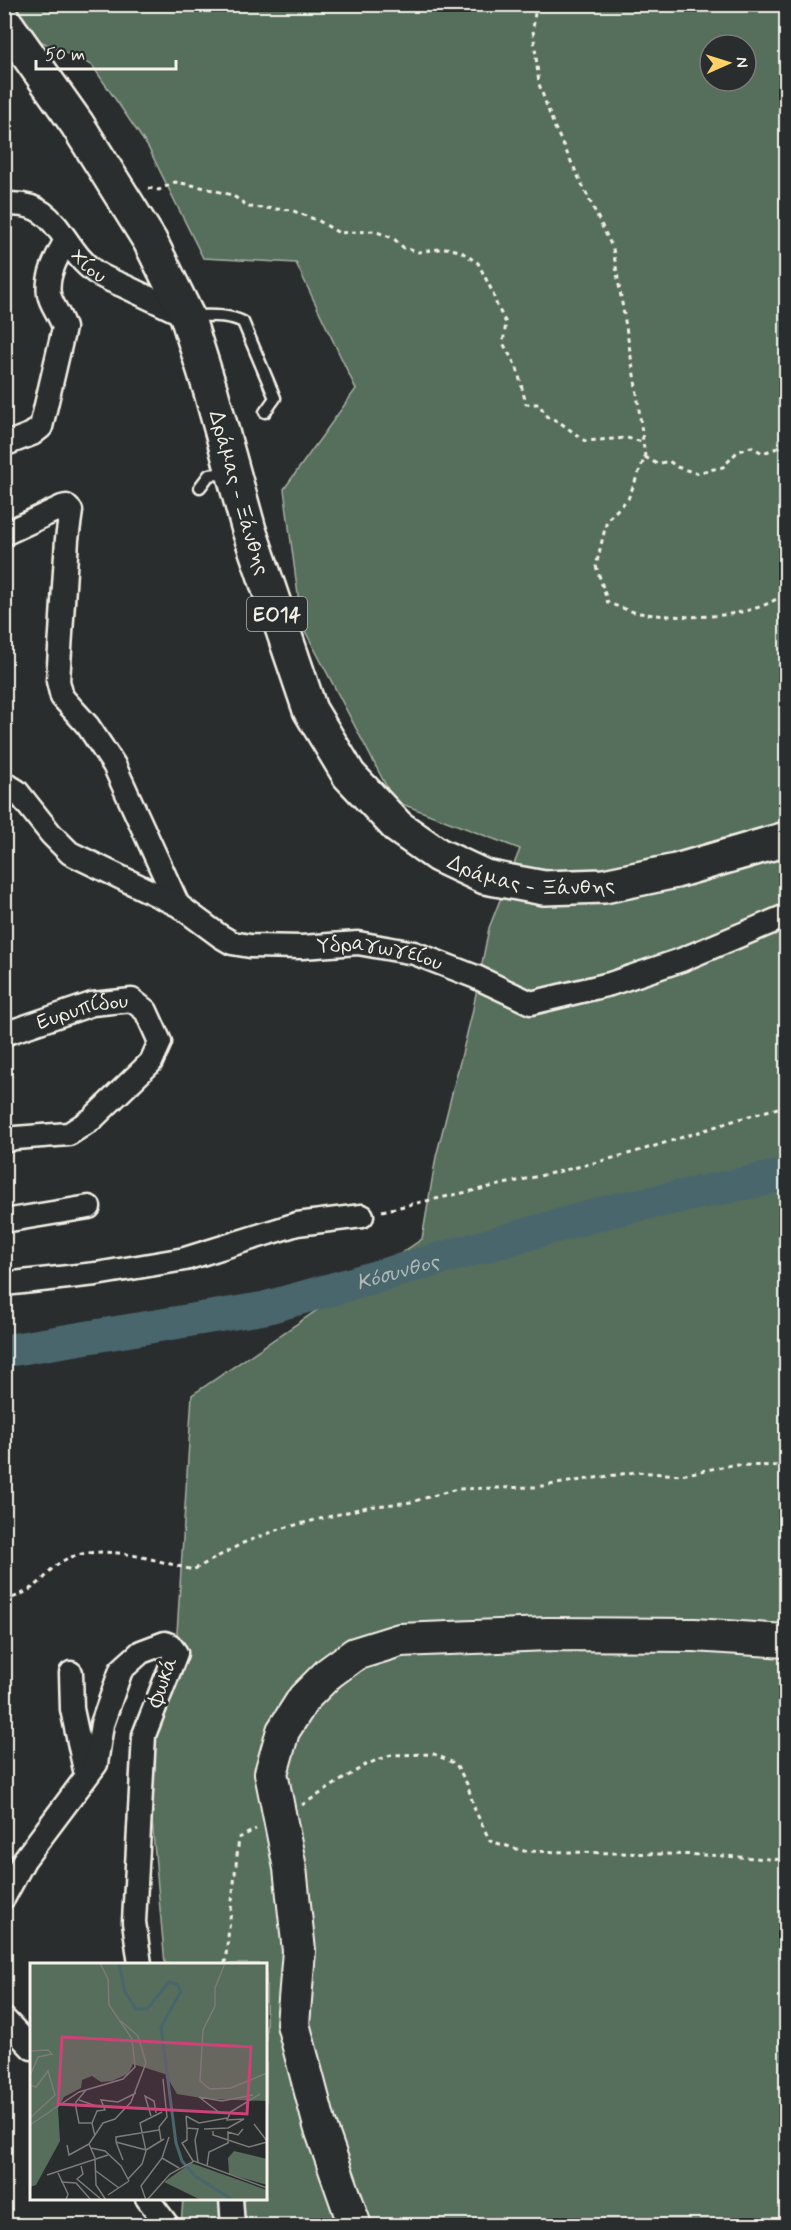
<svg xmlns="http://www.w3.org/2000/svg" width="791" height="2230" font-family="Mynerve,sans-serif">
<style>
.green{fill:#566e5b;stroke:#a5b0a2;stroke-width:1.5;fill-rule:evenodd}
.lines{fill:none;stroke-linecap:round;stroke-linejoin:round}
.river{stroke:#4a666d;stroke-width:33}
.lane-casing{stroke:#f4f1e8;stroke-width:15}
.street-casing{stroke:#f4f1e8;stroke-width:27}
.secondary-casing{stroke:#f4f1e8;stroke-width:36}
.primary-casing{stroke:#f4f1e8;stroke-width:38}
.path{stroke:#f4f1e8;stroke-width:3;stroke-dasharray:4.5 4.5;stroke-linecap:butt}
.lane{stroke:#2a2d2e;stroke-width:10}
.street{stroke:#2a2d2e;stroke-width:22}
.secondary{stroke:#2a2d2e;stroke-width:32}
.primary{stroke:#2a2d2e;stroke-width:33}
.labels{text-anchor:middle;stroke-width:6;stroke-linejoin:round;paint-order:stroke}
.shield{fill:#2a2d2e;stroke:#b7b6b0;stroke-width:1.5}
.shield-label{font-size:20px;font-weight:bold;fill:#f4f1e8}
.street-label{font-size:21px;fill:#f4f1e8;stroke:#2a2d2e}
.water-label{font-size:22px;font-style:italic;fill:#b0b9b7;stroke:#2a2d2e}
.inset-river{fill:none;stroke:#4a666d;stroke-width:3}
.inset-road{fill:none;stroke:#7b7b78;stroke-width:1.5}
.view{fill:#cc4377;fill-opacity:0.15;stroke:#cc4377;stroke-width:3}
.inset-edge{fill:none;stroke:#f4f1e8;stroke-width:3}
</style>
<rect width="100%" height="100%" fill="#2a2d2e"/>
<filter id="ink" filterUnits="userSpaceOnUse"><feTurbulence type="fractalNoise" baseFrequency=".0167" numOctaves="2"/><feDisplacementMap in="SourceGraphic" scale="12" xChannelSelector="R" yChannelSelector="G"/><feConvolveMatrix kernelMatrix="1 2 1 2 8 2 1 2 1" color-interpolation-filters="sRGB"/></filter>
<g filter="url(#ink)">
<path class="green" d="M5,4l781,1v2220h-605l2,-26 83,-1v-234h-101l-19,-209 28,-74 18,-286 230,-156 14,-82 36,-143 17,-86 31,-79 -126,-48 -92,-176 -18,-136 72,-100 -60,-126 -93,-5 -55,-111 -56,-82 -87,-40zM710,45h36v36h-36z"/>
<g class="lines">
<path class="river" id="s1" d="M4,1351l261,-43 345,-97 176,-36"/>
<g class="lane-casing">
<g id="lane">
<path d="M191,316c18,0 36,-2 52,6l32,76 -10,14"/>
<path d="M200,487l9,-12 9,-1 10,5"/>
</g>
</g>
<g class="street-casing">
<g id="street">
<path id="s2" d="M4,205c54,-7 56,42 91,67 9,6 19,10 29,14 21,10 42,20 63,30"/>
<path d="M6,444l26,-10 9,-7 23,-99c-3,-12 -13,-23 -15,-34 -3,-19 9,-39 17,-54"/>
<path d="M4,534l58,-27 4,-1 5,5 -4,28 -9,142 4,16 26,29 26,39 64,140"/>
<path id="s3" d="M4,783l13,8 34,43 19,19 108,52 42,31 12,7 18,3 52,1 56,-4 56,10 62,24 55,26 79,-19 71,-24 105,-44"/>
<path id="s4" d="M4,1034l88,-30 40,-4 14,11 14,31 -9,20 -59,57 -23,15 -54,4 -11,3"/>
<path d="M4,1221l85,-14"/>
<path d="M4,1284l92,-10 89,-15 112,-35 65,-8"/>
<path d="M71,1673l1,36 14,66"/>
<path d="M4,1897l20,-37 72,-96 6,-40 19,-54 20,-18 24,-9 5,2 6,8 -32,82 -10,187 6,42"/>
<path d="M4,2019l28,29"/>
<path d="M147,2198l21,28"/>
<path d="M231,2198l2,28"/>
</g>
</g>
<g class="secondary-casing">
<path id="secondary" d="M355,2226l-35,-100 -27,-102 6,-73 -9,-83 -19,-95 12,-42 21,-33 25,-25 26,-19 45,-14 147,-6 147,1 92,6"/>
</g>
<g class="primary-casing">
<g id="primary">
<path id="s5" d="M4,21l73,103 73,117 37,75 24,76 38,138 61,180 39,65 49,52 40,28 47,22 59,11 60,-2 72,-15 110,-32"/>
</g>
</g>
<g class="path">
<path d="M536,4l-3,26 6,54 15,42 59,123 24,144 8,64 -17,42 -21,21 -11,46 12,37c10,3 20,8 31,10 42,6 114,8 147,-21"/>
<path d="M148,188l11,2 16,-8 22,4 35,9 17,12 42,3 28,11 20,12 35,-2 19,7 11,10 14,4 28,-4 14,3 18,12 14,28 5,15 9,17 -3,20 14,25 9,36h13l8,13 11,4 27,20 42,-3 16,4"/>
<path d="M645,457l12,7 12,-3 8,6 19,6 27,-6 14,-15 14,-5 12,6 23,-8"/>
<path d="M382,1211c82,-19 165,-35 246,-57 53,-15 105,-35 158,-48"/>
<path d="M4,1517l4,14 -4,4"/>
<path d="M4,1600c14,-3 27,-10 37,-19 5,-4 8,-10 13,-14 35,-30 99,-7 139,3l50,-27 37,-14 87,-22 44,-5 46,-13 79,-2 99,-15 46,3 51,-10 54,1"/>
<path d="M302,1805l65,-41 24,-9 43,-1 22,10 11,20 8,26 15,31 34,10 184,4 78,5"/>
<path d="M225,1964l14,-126 17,-9"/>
</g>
<use href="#lane" class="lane"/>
<use href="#street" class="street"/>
<use href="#secondary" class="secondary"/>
<use href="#primary" class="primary"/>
</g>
</g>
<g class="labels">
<rect class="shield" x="247" y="597" width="60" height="34" rx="4.5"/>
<g class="shield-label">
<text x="277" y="621">ΕΟ14</text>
</g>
<g class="street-label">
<text dy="7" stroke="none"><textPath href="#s2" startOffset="111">Χίου</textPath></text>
<text dy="7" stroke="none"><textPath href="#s5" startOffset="532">Δράμας - Ξάνθης</textPath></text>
<text dy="7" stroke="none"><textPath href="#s5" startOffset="1054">Δράμας - Ξάνθης</textPath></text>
<text dy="7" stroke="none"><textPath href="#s3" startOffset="432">Υδραγωγείου</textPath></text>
<text dy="7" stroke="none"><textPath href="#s4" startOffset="82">Ευρυπίδου</textPath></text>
<text transform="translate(162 1682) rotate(-71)" y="7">Φωκά</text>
</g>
<g class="water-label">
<text dy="8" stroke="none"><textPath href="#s1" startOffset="402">Κόσυνθος</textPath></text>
</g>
</g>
<g transform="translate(30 1963)">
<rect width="237" height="237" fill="#2a2d2e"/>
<path d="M0,0h237v138l-59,-2 -31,-5 -12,-20 -32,-10 -5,10 -16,7 -11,1 -9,-6 -10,4 -1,8 -17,9 -6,11 2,33 -24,44 -6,2zM204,188l33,8v26l-38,-11 -1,-16zM161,200l76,27v10h-66l-37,-18z" fill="#566e5b"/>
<path class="inset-river" d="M89,0l6,29 11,17h11l22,-27 8,2 4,7 -20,36 15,116 6,18 13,15 38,24"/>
<path class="inset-road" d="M195,0l-10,25v18l-12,24 -3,51 10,8 21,-1 36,-15M0,88l18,-1 4,4 -14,3 -8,19M0,122l6,2 12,-16 7,24 -25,23M56,127l-10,12v6l3,15h13l3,13M49,137l17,6M199,150l31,-19M121,153l-6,-20 9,5 2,12M156,153l1,12 11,1 -3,11 3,22M156,153l13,7 28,-5M62,160l5,-12 8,-1 -4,-10 17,2 18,-9M224,161l13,17M0,162l49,-33 44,-13 12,-12 -3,-28 -23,-34 -1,-26 -8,-16M157,165v12l-5,3 11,18M174,166l24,-1 16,-9 -17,1 3,-7h-10l-21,-16 23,4 31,-6M183,168v4l36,12 18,-5M131,177l-2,-13 8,-10 -4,-38M86,179v-5l43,-7M86,179l30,8M86,179l7,18M59,181l14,-21 12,-4 16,-17 15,-39 -8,-27 -17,-15M59,181l6,14 1,27 10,15M37,182l2,10 20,-11M61,185l14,3 16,15 8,15M116,187l18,-11M132,195l17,10M51,203l2,8 -6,5 25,21M177,203l2,-14 19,-9v-11l10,3 5,-6M66,208l23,17M28,210l10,21 -2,6M17,212l61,-20M98,216l14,-15 4,-13 -6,-28 22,-11M31,219l15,1 15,17M78,232l21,-14M116,237l-5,-14 21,-28 7,-21M117,237l23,-26 24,-13 73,27"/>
<path class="view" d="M32,74l189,10 -4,67 -189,-10z"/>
<rect width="237" height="237" class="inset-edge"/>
</g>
<rect width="791" height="2230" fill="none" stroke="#2a2d2e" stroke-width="24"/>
<rect x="12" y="12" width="767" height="2206" fill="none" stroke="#f4f1e8" stroke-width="2" filter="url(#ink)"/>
<g transform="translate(728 63) rotate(87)"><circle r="28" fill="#2a2d2e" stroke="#7b7b78" stroke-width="1.5"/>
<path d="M0-4.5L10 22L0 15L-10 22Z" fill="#ffd166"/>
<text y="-9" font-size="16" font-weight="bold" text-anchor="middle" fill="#f4f1e8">N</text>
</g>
<path d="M36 60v9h140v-9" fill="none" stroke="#f4f1e8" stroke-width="3"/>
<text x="45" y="60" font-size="18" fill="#f4f1e8" stroke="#2a2d2e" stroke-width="4.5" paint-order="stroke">50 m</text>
</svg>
